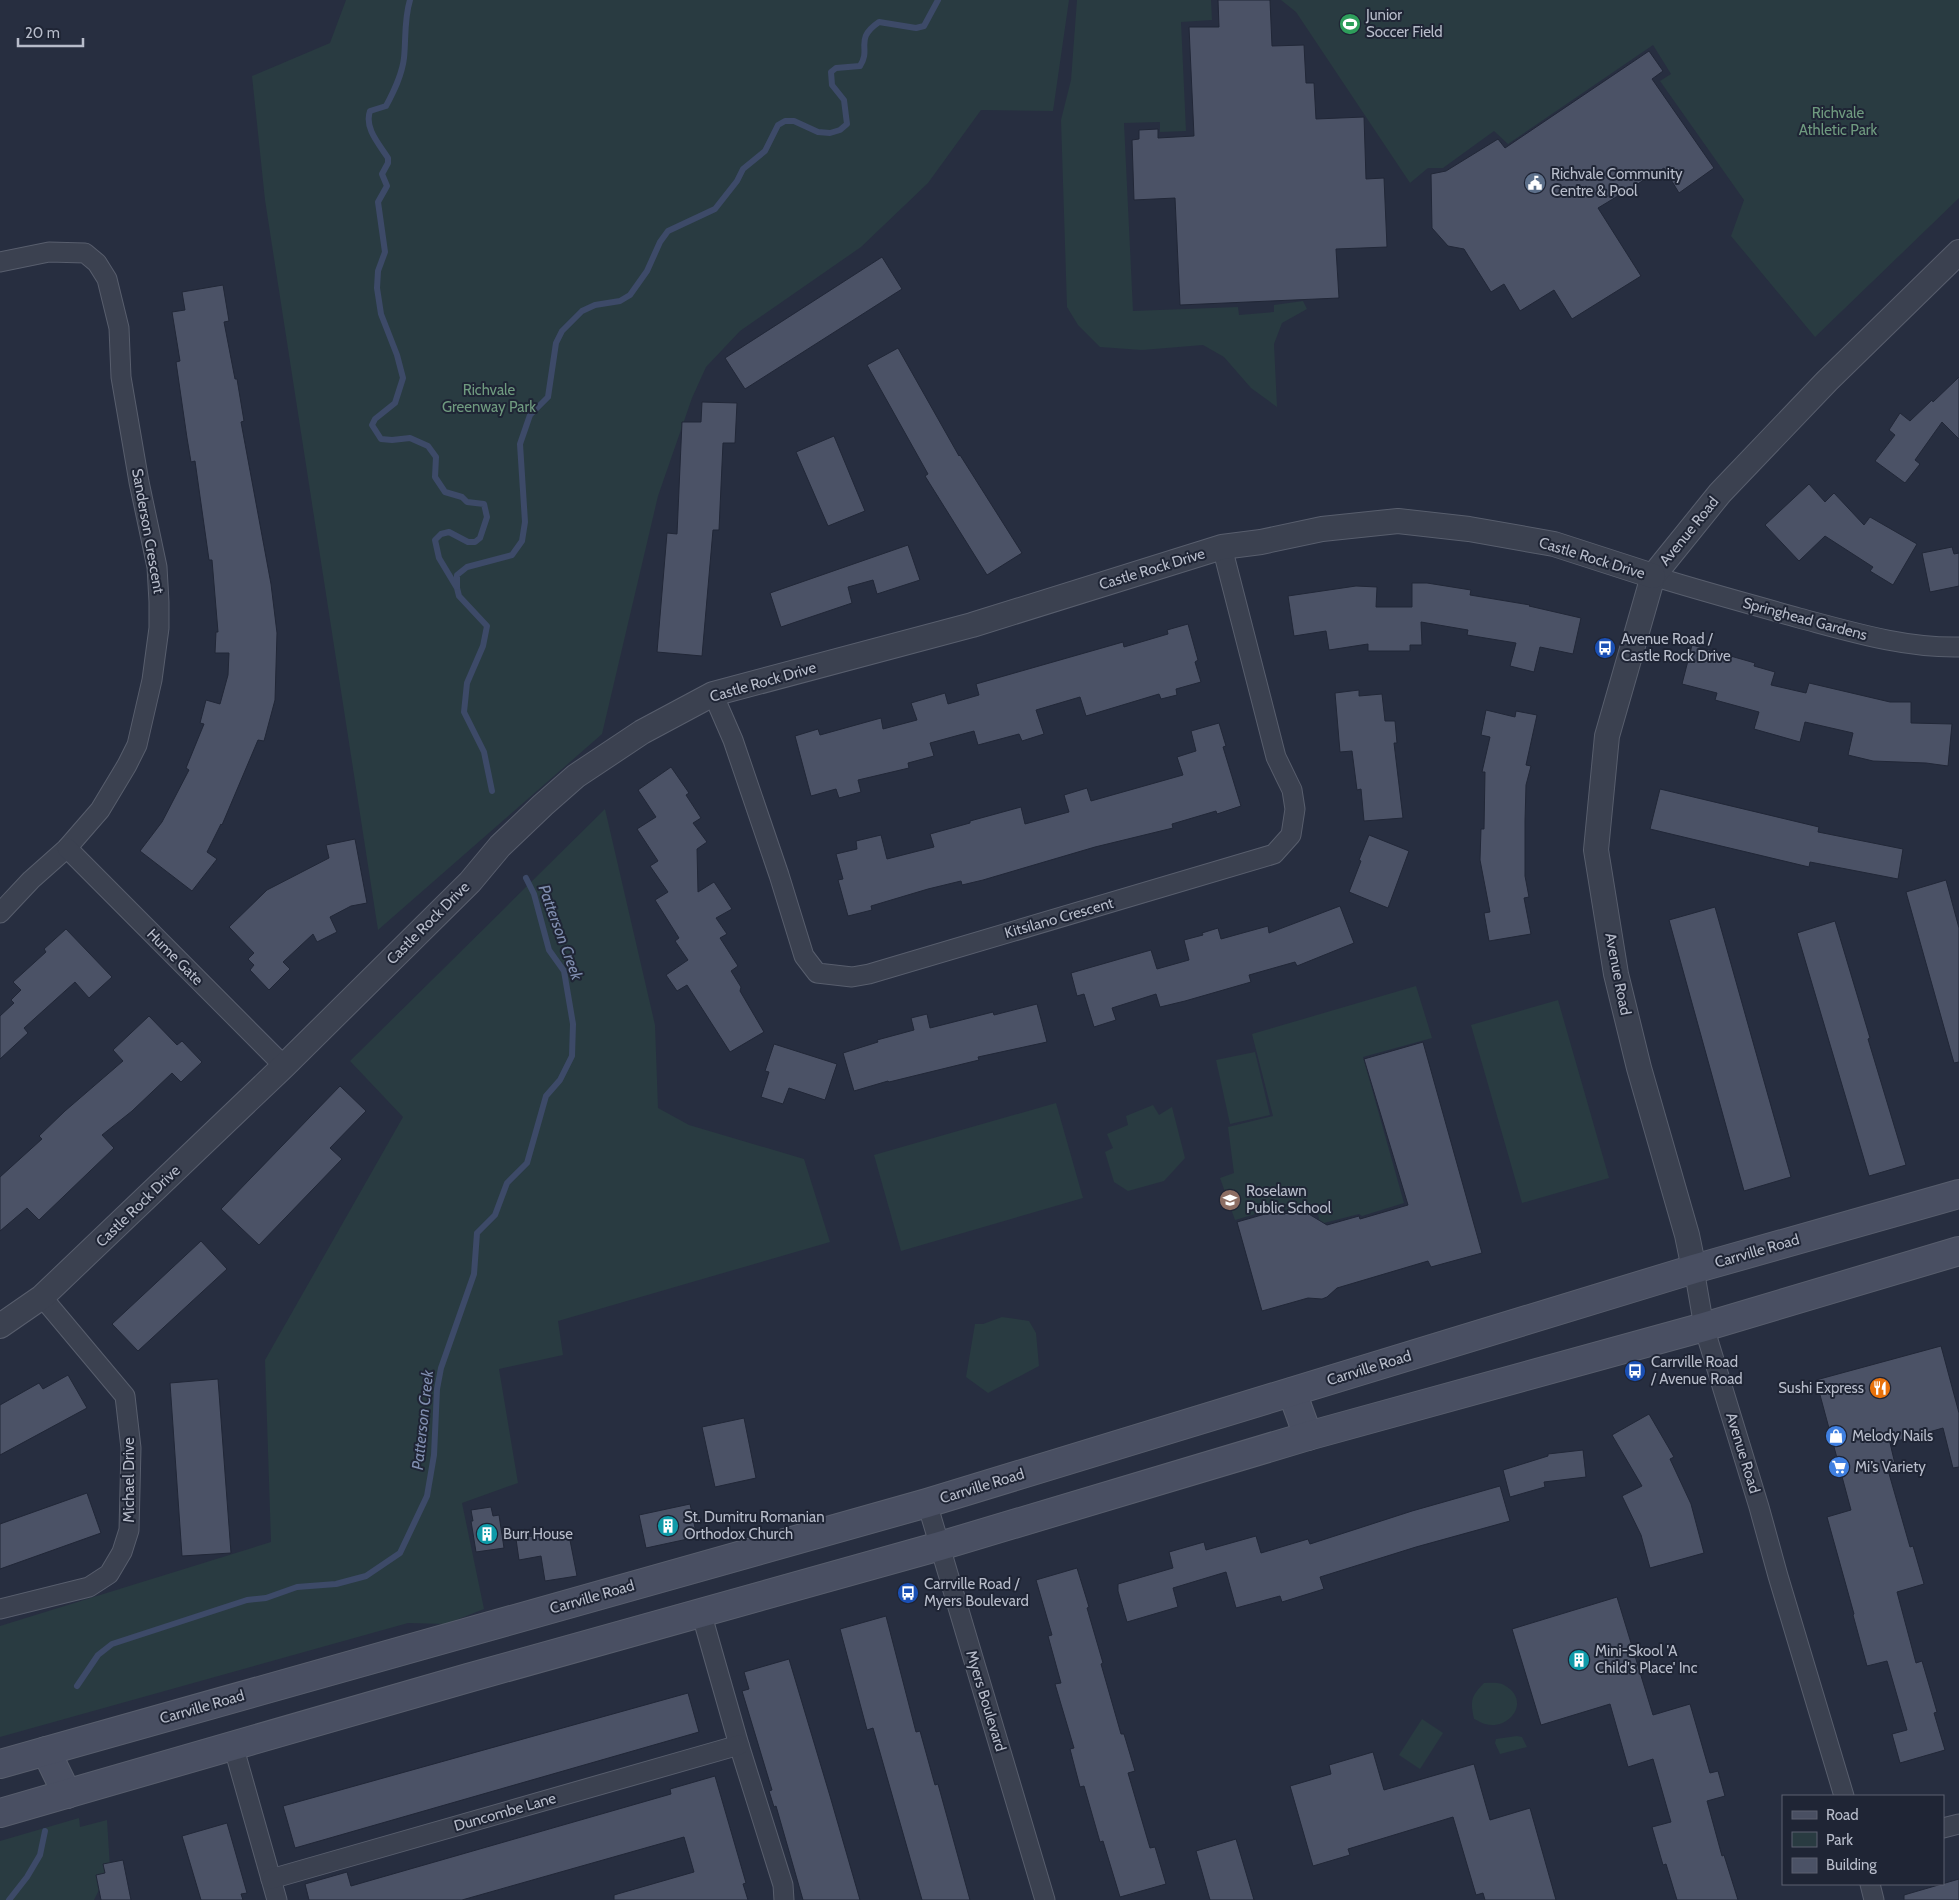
<svg xmlns="http://www.w3.org/2000/svg" width="1959" height="1900" font-family="Cabin,sans-serif">
<style>
.green{fill:#293b41}
.lines{fill:none;stroke-linecap:round;stroke-linejoin:round}
.stream{stroke:#3d4a68;stroke-width:6}
.building{fill:#4b5266;stroke:#212737}
.minor-casing{stroke:#585e6d;stroke-width:21}
.tertiary-casing{stroke:#585e6d;stroke-width:26}
.secondary-casing{stroke:#585e6d;stroke-width:30}
.minor{stroke:#3b4150;stroke-width:19}
.tertiary{stroke:#3b4150;stroke-width:24}
.secondary{stroke:#494f62;stroke-width:28}
.labels{text-anchor:middle;stroke-width:4;stroke-linejoin:round;paint-order:stroke}
.poi-label{font-size:15px;fill:#b7bcca;stroke:#1f2535;text-anchor:start}
.park-label{font-size:15px;fill:#6f9a7f;stroke:#1f2535}
.street-label{font-size:15px;fill:#b7bcca;stroke:#1f2535}
.water-label{font-size:16px;font-style:italic;fill:#808eb0;stroke:#1f2535}
</style>
<rect width="100%" height="100%" fill="#272e40"/>
<g class="green">
<path d="M346,0h723l-16,111 -72,-1 -53,73 -67,64 -121,84 -34,36 -14,31 -34,98 -56,238 -224,196 -113,-730 -13,-124 78,-33z"/>
<path d="M1077,0h134l1,20 -31,2 5,109 -26,1v-10l-36,1 9,188 105,-4 1,8 35,-3v-7l29,-4 4,8 -25,14 -8,21 3,63 -26,-19 -27,-31 -21,-12 -61,5 -42,-3 -22,-22 -11,-18 -6,-187 10,-40z"/>
<path d="M1281,0h678v198l-144,139 -84,-101 13,-36 -84,-119 11,-7 -18,-29 -145,99 -14,-13 -51,37h-15l-18,15 -114,-171z"/>
<path d="M605,809l50,216 3,83 31,17 115,34 26,83 -272,79 5,34 -64,14 19,114 -56,20 22,106 -38,15 -38,-1 -408,114v-111l271,-84 -6,-182 138,-243 -53,-56z"/>
<path d="M1416,986l16,52 -69,19 41,146 -42,13 -3,-2 -39,10 -2,-10 -16,-7 -16,4 -3,-5 -48,14 -15,-42 14,-5 -6,-46 45,-11 -21,-82z"/>
<path d="M1558,1000l51,178 -87,25 -51,-178z"/>
<path d="M1255,1052l15,63 -40,9 -14,-64z"/>
<path d="M1056,1103l27,95 -182,53 -27,-96z"/>
<path d="M1153,1105l6,10 13,-8 13,51 -21,23 -36,10 -14,-9 -9,-30 8,-4 -6,-14 21,-9 -2,-9z"/>
<path d="M1002,1317l27,4 7,12 3,33 -51,27 -22,-16 9,-53h8z"/>
<path d="M1484,1683c6,0 15,-1 20,2 28,15 6,46 -19,39 -4,-1 -8,-4 -11,-5 -4,-18 -3,-23 10,-36z"/>
<path d="M1422,1719l21,14 -23,36 -21,-14z"/>
<path d="M1517,1736l5,1 5,10 -27,7 -5,-11 1,-4z"/>
<path d="M79,1818l1,9 27,-7 3,48 -16,32h-94v-59z"/>
</g>
<g class="lines">
<g class="stream">
<path d="M410,0c-6,19 -4,39 -6,58 -2,17 -10,33 -18,48l-16,5c-6,17 9,33 18,47v5l-6,11 5,12 -9,16 7,50 -7,19 -1,17 4,26 16,41 6,23 -8,25 -20,16 -3,6 9,14 11,1 18,-2 18,8 8,11 -1,20 10,15 17,5 5,5 17,2 3,13 -7,21 -5,4h-7l-19,-10 -8,2 -6,6 4,18 18,30 2,8 28,30 -4,20 -16,37 -3,29 20,40 8,39"/>
<path d="M457,587v-12l10,-8 45,-12 10,-14 3,-19 -5,-78 10,-29 18,-18 8,-54 6,-12 20,-20 13,-6 25,-4 10,-6 17,-24 13,-29 8,-11 47,-22 22,-28 6,-12 22,-18 13,-26 7,-4h9l24,11 12,1 10,-3 7,-6 -3,-24 -12,-15 -1,-13 5,-4 24,-2c12,-18 -7,-26 19,-44l37,6 8,-2 14,-26"/>
<path d="M77,1686l21,-31 14,-11 135,-44 19,-2 31,-11 39,-3 30,-8 34,-23 27,-57 7,-41 3,-66 4,-21 33,-94 3,-41 18,-18 12,-32 20,-20 19,-67 14,-16 12,-24 1,-32 -9,-53 -15,-21 -15,-56 -8,-16"/>
<path d="M9,1900l18,-23 13,-22 5,-24"/>
</g>
</g>
<g class="building">
<path d="M1218,0h52l2,46 32,-1 2,38h8l2,36 48,-2 2,62 18,-1 3,69 -51,2 3,49 -159,7 -5,-107 -41,2 -2,-60 7,-1v-9l19,-1v9l36,-2 -5,-109h30z"/>
<path d="M1649,51l14,20 -11,8 62,89 -35,25 -15,-25 -66,40 43,68 -69,43 -18,-29 -34,21 -16,-27 -13,8 -27,-43 -16,-3 -16,-18 -1,-54 15,-3 52,-32 7,9z"/>
<path d="M882,257l20,32 -157,100 -20,-31z"/>
<path d="M223,285l6,36 -5,1 11,57h2l7,42 -3,1 30,162 6,49 -2,67 -11,41 -6,-1 -36,85 -1,-1 -14,28 10,7 -25,32 -52,-40 22,-29 27,-52 -3,-2 18,-44 -4,-1 6,-23 14,4 8,-29 1,-22h-14l1,-21h2l-6,-72h-3l-14,-99 -4,1 -4,-24 -11,-76 4,-1 -8,-49 13,-2 -3,-18z"/>
<path d="M898,348l61,108 1,-1 62,98 -35,22 -62,-99 3,-2 -61,-109z"/>
<path d="M1959,377v62l-17,-17 -27,38 5,4 -15,19 -30,-22 20,-26 -6,-5 11,-17 10,8 22,-21 1,2z"/>
<path d="M702,402l35,1 -2,40h-12l-4,87h-6l-11,126 -45,-4 10,-119 10,1 5,-112h19z"/>
<path d="M834,436l31,75 -37,15 -32,-74z"/>
<path d="M1809,484l16,18 9,-9 30,32 6,-8 47,27 -24,41 -23,-14 3,-4 -48,-31 -26,25 -34,-36z"/>
<path d="M908,545l12,35 -43,14 -4,-14 -25,7 4,16 -71,24 -11,-34z"/>
<path d="M1952,547l2,7 5,-1v33l-29,6 -8,-39z"/>
<path d="M1412,583h15l44,7 -1,5 60,10 -1,1 52,12 -8,36 -33,-7 -6,25 -24,-6 6,-23 -49,-8 1,-5 -47,-8 1,23h-12v6h-42v-7l-39,6 -3,-19 -32,5 -6,-40 68,-10 21,1 -1,20h36z"/>
<path d="M1188,624l10,36 -3,2 6,20 -25,7 1,6 -16,4 -2,-5 -73,22 -6,-19 -44,13 8,24 -22,7 -3,-7 -41,11 -4,-14 -44,12 4,13 -26,7 1,5 -51,12 3,12 -22,6 -3,-9 -25,7 -16,-60 23,-7 2,6 61,-17 2,11 34,-9 -6,-17 34,-10 3,11 31,-9 -3,-11 147,-42 1,5 44,-13 -1,-4z"/>
<path d="M1692,645l63,18 -1,3 21,6 -4,13 35,8 3,-10 81,19h21v21l41,1 -4,42 -22,-3 -53,-2 -25,-6 5,-22 -48,-11 -5,20 -46,-13 5,-17 -44,-12 2,-7 -35,-9z"/>
<path d="M1359,690v6l23,-2 3,27h10l2,22h-3l9,75 -39,3 -3,-32 -4,1 -5,-39 -12,1 -5,-59z"/>
<path d="M1486,710l29,7 1,-6 21,4 -11,50 5,1 -5,19 -1,36v55l4,21 -5,1 7,36 -42,7 -5,-28 6,-1 -10,-52 1,-31h3l1,-57h-3l8,-35 -9,-2z"/>
<path d="M1219,723l7,23 -3,1 18,59 -24,8 -1,-3 -44,13 1,4 -78,19 -112,33 -21,5 -1,-4 -33,8 -57,17 1,4 -24,6 -10,-36 5,-1 -7,-25 21,-5 -1,-8 25,-6 6,24 47,-12 -4,-13 40,-11v-2l51,-14 4,17 44,-12 -5,-17 23,-7 4,13 92,-26 -6,-18 19,-6 -5,-20z"/>
<path d="M671,767l18,26 -3,2 15,23 -8,5 14,19 -10,7 1,43 16,-10 18,27 -16,9 11,16 -7,4 18,28 -7,5 10,16 -1,4 24,41 -34,20 -43,-67 -10,6 -11,-16 22,-15 -13,-19 4,-3 -24,-38 13,-8 -18,-26 8,-5 -21,-32 19,-12 -18,-27z"/>
<path d="M1660,789l159,38 -1,5 85,17 -5,30 -88,-17 -1,5 -159,-38z"/>
<path d="M1369,835l40,16 -21,57 -39,-16 12,-31 -2,-1z"/>
<path d="M355,839l12,64 -16,3 -21,11 7,15 -20,10 -4,-8 -30,28 7,7 -21,21 -19,-20 4,-5 -6,-6 6,-6 -25,-26 38,-37 62,-32 -3,-13z"/>
<path d="M1946,880l13,48v134l-5,1 -48,-171z"/>
<path d="M1340,906l14,37 -57,23 -2,-4 -46,13 2,7 -66,19 -25,6 -4,-13 -44,14 4,12 -22,7 -10,-33 -7,2 -6,-23 80,-23 6,19 32,-9 -5,-20 19,-5 -1,-2 16,-5 3,11 47,-13 1,7z"/>
<path d="M1715,907l76,270 -47,14 -75,-271z"/>
<path d="M1835,921l35,117 -2,1 38,126 -37,11 -72,-243z"/>
<path d="M66,929l46,48 -23,21 -14,-16 -51,46 4,5 -28,26v-43l14,-13 -3,-3 10,-10 -8,-8 33,-30 -2,-3z"/>
<path d="M1037,1004l10,38 -69,15 1,3 -90,22 -1,-1 -34,10 -11,-38 35,-11 -1,-2 37,-10 -3,-12 16,-4 3,14 63,-16 1,3z"/>
<path d="M149,1016l28,29 5,-4 20,21 -21,20 -9,-9 -40,38 -30,24 12,13 -75,72 -12,-12 -27,23v-54l42,-38 -3,-3 26,-25 58,-50 -10,-11z"/>
<path d="M1423,1042l59,211 -51,14 -3,-6 -91,27 -10,9 -5,2 -14,-1 -46,13 -25,-89 46,-13 1,5 18,-4 25,15 32,-9 1,3 48,-14 -44,-146z"/>
<path d="M774,1044l63,20 -12,36 -36,-12 -6,16 -22,-7 8,-25 -4,-1z"/>
<path d="M340,1086l26,25 -36,37 12,11 -83,86 -38,-36z"/>
<path d="M201,1241l26,28 -89,82 -26,-27z"/>
<path d="M1941,1346l18,67v54l-6,1 -10,-40 -53,15 6,25 -8,2 22,77 3,-1 11,38 -27,8 19,71 6,-2 15,51 -3,1 11,37 -45,13 -8,-29 15,-4 -20,-69 -20,5 -14,-51 1,-1 -27,-97 24,-7 -35,-130z"/>
<path d="M68,1375l19,33 -87,47v-50l39,-22 4,6z"/>
<path d="M218,1379l13,174 -49,3 -12,-173z"/>
<path d="M1649,1414l25,43 -4,2 21,45 13,49 -54,15 -9,-33 -19,-39 20,-10 -30,-51z"/>
<path d="M744,1418l12,60 -41,9 -13,-60z"/>
<path d="M1583,1450l3,27 -42,5 1,5 -35,10 -7,-27 45,-14v-2z"/>
<path d="M1500,1486l10,35 -94,26 -96,30 4,12 -42,13 -2,-6 -44,12 -10,-36 -53,16 5,19 -51,15 -9,-31v-7l55,-16 -4,-16 35,-10 2,8 50,-14 5,17 47,-14 2,5 102,-33z"/>
<path d="M87,1493l14,40 -101,36v-45z"/>
<path d="M690,1504l7,33 -51,11 -7,-33z"/>
<path d="M491,1507l2,9 6,-1 5,33 -28,4 -5,-31h2l-2,-11z"/>
<path d="M568,1530l9,46 -32,5 -4,-25 -22,4 -3,-21z"/>
<path d="M1077,1568l12,39 -2,1 16,55 -2,1 20,70h3l11,37 -7,2 22,75 5,-1 11,37 -46,13 -17,-56 -3,1 -16,-56 -4,1 -10,-38 4,-1 -19,-64 6,-1 -13,-47 4,-1 -16,-55z"/>
<path d="M1617,1597l36,118 37,-11 20,69 8,-2 7,25 -18,5 15,55 2,-1 14,45h-61l-11,-36 -3,1 -11,-38 19,-5 -18,-63 -25,8 -18,-63 -69,21 -29,-96z"/>
<path d="M886,1616l30,116 4,-1 15,54 3,-1 32,116h-48l-49,-172 -6,2 -27,-101z"/>
<path d="M789,1659l41,137 30,104h-57l-27,-94 -2,1 -5,-16 3,-1 -30,-99 7,-2 -5,-17z"/>
<path d="M688,1693l11,39 -404,116 -12,-42z"/>
<path d="M1373,1752l11,38 90,-26 16,56 40,-12 26,92h-71l-2,-7 -7,2 -23,-78 -105,32 2,6 -37,11 -23,-80 41,-12 -2,-9z"/>
<path d="M715,1776l31,107 -3,1 5,16h-134v-5l80,-23 -10,-35 -222,63h-153l-4,-16 42,-12 4,14 320,-92 -1,-5z"/>
<path d="M227,1823l20,70 -6,1 2,6h-42l-19,-64z"/>
<path d="M1236,1839l18,61h-44l-14,-49z"/>
<path d="M123,1860l8,40h-30l-5,-25 9,-2 -2,-9z"/>
<path d="M1959,1879v21h-55v-5z"/>
</g>
<g class="lines">
<g class="minor-casing">
<g id="minor">
<path d="M0,262l49,-10 36,1 12,10 10,16 12,49 2,49 18,105 18,85 2,35v26l-7,52 -15,65 -10,20 -27,45 -33,38 -36,32 -31,33"/>
<path d="M1653,576c48,15 97,28 146,42 53,14 105,30 160,29"/>
<path d="M713,694l20,46 46,135 25,81 13,17 35,4 17,-3 405,-120 17,-19 4,-26 -3,-19 -16,-33 -54,-210"/>
<path d="M67,848l217,218"/>
<path d="M1694,1269l10,58 55,180 19,69 66,220"/>
<path d="M927,1503l118,397"/>
<path d="M0,1609l89,-22 20,-13 13,-22 7,-22 2,-82 -6,-52 -83,-99"/>
<path d="M701,1612l38,133 44,140 1,15"/>
<path d="M233,1745l44,155"/>
<path d="M1943,1828l16,-4"/>
<path d="M271,1879l468,-134"/>
<path d="M1870,1884l4,16"/>
</g>
</g>
<g class="tertiary-casing">
<g id="tertiary">
<path d="M1694,1269l-7,-34 -48,-167 -23,-94 -20,-124 11,-114 46,-160 67,-83 107,-112 132,-129"/>
<path d="M0,1326l42,-29 242,-231 186,-184 30,-36 43,-41 33,-29 66,-44 71,-38 259,-69 250,-78 39,-5 61,-13 76,-8 71,8 85,15 99,32"/>
</g>
</g>
<g class="secondary-casing">
<g id="secondary">
<path d="M1292,1392l16,44"/>
<path d="M46,1751l21,43"/>
<path d="M0,1764l927,-261 767,-234 265,-75"/>
<path d="M0,1813l468,-135 472,-132 368,-110 396,-109 255,-76"/>
</g>
</g>
<use href="#minor" class="minor"/>
<use href="#tertiary" class="tertiary"/>
<use href="#secondary" class="secondary"/>
</g>
<defs>
<g id="stadium-disc" transform="scale(1.125)"><circle r="9.5" fill="#2e9e5b" stroke="#1f2535"/><path d="M0-5a6.5 5 0 1 0 0 10a6.5 5 0 1 0 0-10ZM-3.5-1.8h7v3.6h-7Z" fill="#fff"/></g>
<g id="civic-disc" transform="scale(1.125)"><circle r="9.5" fill="#5c6f8a" stroke="#1f2535"/><path d="M-.6-6.5H3V-4.5H.6V-3L4-1V1h2V6H-6V1h2V-1L-.6-3ZM-1.2 2.5V6h2.4V2.5Z" fill="#fff"/></g>
<g id="bus-disc" transform="scale(1.125)"><circle r="9.5" fill="#1a4fb4" stroke="#1f2535"/><path d="M-5-6H5V4H4V6H2V4H-2V6H-4V4H-5ZM-3.5-4V0h7V-4ZM-3.5 1.2v1.5H-2V1.2ZM2 1.2v1.5H3.5V1.2Z" fill="#fff"/></g>
<g id="school-disc" transform="scale(1.125)"><circle r="9.5" fill="#8d6e63" stroke="#1f2535"/><path d="M0-5L7-2L0 1L-7-2ZM-4 1L0 2.5L4 1V4Q0 6-4 4Z" fill="#fff"/></g>
<g id="restaurant-disc" transform="scale(1.125)"><circle r="9.5" fill="#e8710a" stroke="#1f2535"/><path d="M-5-6h1v4h1v-4h1v4h1v-4h1v5L-1.5 .5V6h-2V.5L-5-1ZM5-6V6H3V1.5H1.5Q1.5-4 5-6Z" fill="#fff"/></g>
<g id="shop-disc" transform="scale(1.125)"><circle r="9.5" fill="#3f7fe0" stroke="#1f2535"/><path d="M-5-2.5h2.3a2.7 3.5 0 0 1 5.4 0H5L5.5 6h-11ZM-1.5-2.5h3a1.5 2.3 0 0 0-3 0Z" fill="#fff"/></g>
<g id="supermarket-disc" transform="scale(1.125)"><circle r="9.5" fill="#3f7fe0" stroke="#1f2535"/><path d="M-6-5.5h2.5l.6 2H6L4.5 2H-2.5L-4.4-4H-6ZM-1.5 3.2a1.3 1.3 0 1 0 .1 0ZM3 3.2a1.3 1.3 0 1 0 .1 0Z" fill="#fff"/></g>
<g id="building-disc" transform="scale(1.125)"><circle r="9.5" fill="#0f9aa8" stroke="#1f2535"/><path d="M-4-6H4V6H1V3H-1V6H-4ZM-2.5-4.3h1.7v1.8h-1.7ZM.8-4.3h1.7v1.8H.8ZM-2.5-1h1.7V.8h-1.7ZM.8-1h1.7V.8H.8Z" fill="#fff"/></g>
</defs>
<g fill-rule="evenodd">
<use href="#stadium-disc" x="1350" y="24"/>
<use href="#civic-disc" x="1535" y="183"/>
<use href="#bus-disc" x="1605" y="648"/>
<use href="#school-disc" x="1230" y="1200"/>
<use href="#bus-disc" x="1635" y="1371"/>
<use href="#restaurant-disc" x="1880" y="1388"/>
<use href="#shop-disc" x="1836" y="1436"/>
<use href="#supermarket-disc" x="1839" y="1467"/>
<use href="#building-disc" x="668" y="1526"/>
<use href="#building-disc" x="487" y="1534"/>
<use href="#bus-disc" x="908" y="1593"/>
<use href="#building-disc" x="1579" y="1660"/>
</g>
<g class="labels">
<g class="poi-label">
<text x="1366" y="20">Junior<tspan x="1366" dy="17">Soccer Field</tspan></text>
<text x="1551" y="179">Richvale Community<tspan x="1551" dy="17">Centre &amp; Pool</tspan></text>
<text x="1621" y="644">Avenue Road /<tspan x="1621" dy="17">Castle Rock Drive</tspan></text>
<text x="1246" y="1196">Roselawn<tspan x="1246" dy="17">Public School</tspan></text>
<text x="1651" y="1367">Carrville Road<tspan x="1651" dy="17">/ Avenue Road</tspan></text>
<text x="1864" y="1393" text-anchor="end">Sushi Express</text>
<text x="1852" y="1441">Melody Nails</text>
<text x="1855" y="1472">Mi’s Variety</text>
<text x="684" y="1522">St. Dumitru Romanian<tspan x="684" dy="17">Orthodox Church</tspan></text>
<text x="503" y="1539">Burr House</text>
<text x="924" y="1589">Carrville Road /<tspan x="924" dy="17">Myers Boulevard</tspan></text>
<text x="1595" y="1656">Mini-Skool 'A<tspan x="1595" dy="17">Child's Place' Inc</tspan></text>
</g>
<g class="park-label">
<text x="1838" y="118">Richvale<tspan x="1838" dy="17">Athletic Park</tspan></text>
<text x="489" y="395">Richvale<tspan x="489" dy="17">Greenway Park</tspan></text>
</g>
<g class="street-label">
<text transform="translate(148 531) rotate(80)" y="5">Sanderson Crescent</text>
<text transform="translate(1689 531) rotate(-51)" y="5">Avenue Road</text>
<text transform="translate(1592 558) rotate(17)" y="5">Castle Rock Drive</text>
<text transform="translate(1152 569) rotate(-17)" y="5">Castle Rock Drive</text>
<text transform="translate(1805 619) rotate(15)" y="5">Springhead Gardens</text>
<text transform="translate(763 682) rotate(-16)" y="5">Castle Rock Drive</text>
<text transform="translate(1059 918) rotate(-16)" y="5">Kitsilano Crescent</text>
<text transform="translate(428 923) rotate(-45)" y="5">Castle Rock Drive</text>
<text transform="translate(175 957) rotate(45)" y="5">Hume Gate</text>
<text transform="translate(1618 974) rotate(79)" y="5">Avenue Road</text>
<text transform="translate(138 1206) rotate(-44)" y="5">Castle Rock Drive</text>
<text transform="translate(1757 1251) rotate(-16)" y="5">Carrville Road</text>
<text transform="translate(1369 1368) rotate(-17)" y="5">Carrville Road</text>
<text transform="translate(1743 1453) rotate(73)" y="5">Avenue Road</text>
<text transform="translate(129 1480) rotate(-90)" y="5">Michael Drive</text>
<text transform="translate(982 1486) rotate(-17)" y="5">Carrville Road</text>
<text transform="translate(592 1597) rotate(-16)" y="5">Carrville Road</text>
<text transform="translate(986 1701) rotate(73)" y="5">Myers Boulevard</text>
<text transform="translate(202 1707) rotate(-16)" y="5">Carrville Road</text>
<text transform="translate(505 1812) rotate(-16)" y="5">Duncombe Lane</text>
</g>
<g class="water-label">
<text transform="translate(561 932) rotate(70)" y="6">Patterson Creek</text>
<text transform="translate(422 1420) rotate(-84)" y="6">Patterson Creek</text>
</g>
</g>
<rect x="1782" y="1795" width="162" height="90" fill="#1f2535" stroke="#5c6171"/>
<rect x="1792" y="1811" width="25" height="8" fill="#494f62" stroke="#5c6171"/>
<text x="1826" y="1820" font-size="15" fill="#b7bcca">Road</text>
<rect x="1792" y="1832" width="25" height="15" fill="#293b41" stroke="#5c6171"/>
<text x="1826" y="1845" font-size="15" fill="#b7bcca">Park</text>
<rect x="1792" y="1858" width="25" height="15" fill="#4b5266" stroke="#5c6171"/>
<text x="1826" y="1870" font-size="15" fill="#b7bcca">Building</text>
<path d="M18 38v8h65v-8" fill="none" stroke="#b7bcca" stroke-width="2.5"/>
<text x="25" y="38" font-size="15" fill="#b7bcca" stroke="#1f2535" stroke-width="4" paint-order="stroke">20 m</text>
</svg>
